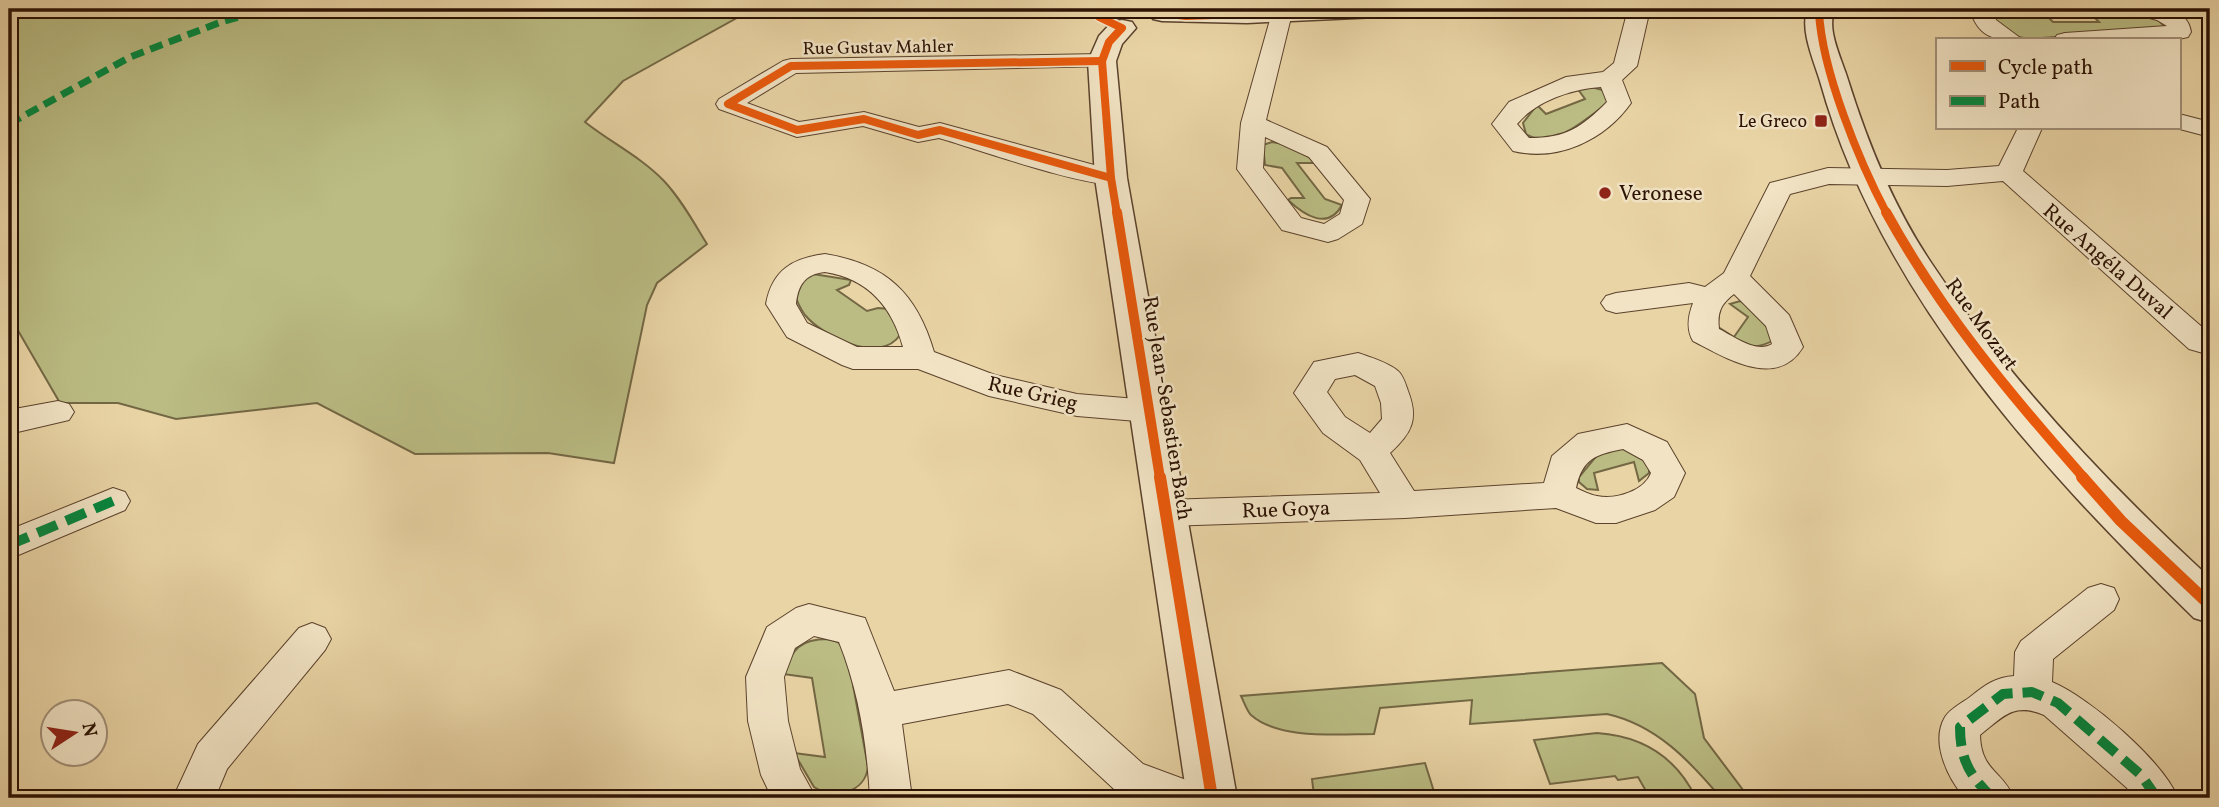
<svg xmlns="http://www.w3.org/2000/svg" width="2219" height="807" font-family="Vollkorn,serif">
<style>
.green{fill:#babc83;stroke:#736744;stroke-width:2}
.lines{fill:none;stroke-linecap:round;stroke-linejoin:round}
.minor-casing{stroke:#5b422c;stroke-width:2}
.tertiary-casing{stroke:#5b422c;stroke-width:3}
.minor{fill:#f1e3c4;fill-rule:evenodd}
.tertiary{fill:#f1e3c4;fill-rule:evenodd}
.quiet-far1{stroke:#00873e;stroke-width:7;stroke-dasharray:13 7;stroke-linecap:butt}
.quiet{stroke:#00873e;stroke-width:10;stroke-dasharray:21 10;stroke-linecap:butt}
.cycleway-far2-casing{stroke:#f1e3c4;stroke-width:11}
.cycleway-far1-casing{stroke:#f1e3c4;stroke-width:14}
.cycleway-casing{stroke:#f1e3c4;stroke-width:17}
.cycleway-far2{stroke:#e8590c;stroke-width:8}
.cycleway-far1{stroke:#e8590c;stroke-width:10}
.cycleway{stroke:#e8590c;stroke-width:12}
.poi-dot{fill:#8f2418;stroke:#f1e3c4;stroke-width:2.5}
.labels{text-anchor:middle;stroke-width:5;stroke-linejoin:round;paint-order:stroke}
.far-street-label{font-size:18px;fill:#2c1204;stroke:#f1e3c4}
.far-poi-label{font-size:18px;fill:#2c1204;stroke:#f1e3c4;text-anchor:end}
.poi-label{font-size:21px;fill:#2c1204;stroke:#f1e3c4;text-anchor:start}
.street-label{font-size:21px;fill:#2c1204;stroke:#f1e3c4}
</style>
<rect width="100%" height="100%" fill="#e9d4a5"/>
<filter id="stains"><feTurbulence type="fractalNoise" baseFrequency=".00286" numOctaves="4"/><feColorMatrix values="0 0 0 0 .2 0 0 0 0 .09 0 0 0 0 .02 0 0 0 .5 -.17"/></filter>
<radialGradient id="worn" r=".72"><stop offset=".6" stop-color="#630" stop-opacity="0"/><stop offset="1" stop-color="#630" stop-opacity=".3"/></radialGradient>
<g class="green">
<path d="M9,9h744l-130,72 -38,41c25,20 56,35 79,59 17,18 30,42 43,63l-50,39 -10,22 -33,158 -66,-10 -133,1 -98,-51 -141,16 -58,-16h-58l-51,-88z"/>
<path d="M1999,14h46l8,8h46l-7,-7c20,0 59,-7 72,11l-6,3 -129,10 -15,-3 -24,-17z"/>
<path d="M1588,86l18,5 6,9c-22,15 -58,52 -86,34l-3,-11 14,-18 9,9 39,-15 -8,-11z"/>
<path d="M1272,142l17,3 30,18h-22l28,36 17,6c-14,26 -38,10 -54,-5l3,-2h13l-22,-30 -17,-3 -2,-20z"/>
<path d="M813,274l38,6 -2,5 -12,5 30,21 11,-3 12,1 10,26c-20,30 -78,1 -95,-20 -6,-8 -9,-16 -12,-25l3,-9z"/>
<path d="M1740,301l9,5 23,27v8c-23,13 -40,0 -57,-16l19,12 14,-20 -18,-13z"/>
<path d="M1609,445l30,6 10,16v6l-10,8 -5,-19 -40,11 4,17 -11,-1 -8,-7v-5l24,-29z"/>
<path d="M828,639l10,3 9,10 21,115c-3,26 -34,33 -54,20l-20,-34 31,4 -13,-79 -29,-4c9,-25 17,-35 45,-35z"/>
<path d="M1662,663l33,31 9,44 45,60h-28c-32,-38 -65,-73 -114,-84l-137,10 2,-24 -92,8 -6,26c-35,0 -95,6 -123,-19 -4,-4 -7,-13 -10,-19z"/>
<path d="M1597,733c45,3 79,24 99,65h-46l-12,-21 -20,3 -3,-4 -65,8 -16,-44z"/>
<path d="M1425,763l11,35h-141v-3h19l-2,-16z"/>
</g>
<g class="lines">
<g class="minor-casing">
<g id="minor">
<path d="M1273,9h16l3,4 -26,107 61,27 43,52 -8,25 -24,15 -10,3 -46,-12 -45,-61 4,-46zM1265,137l44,20 35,43 -4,14 -16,10 -23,-6 -38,-50z"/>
<path d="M1628,9h22l-13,57 -15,14 9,23c-26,37 -73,59 -118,48l-21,-27 17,-22 57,-25 37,-5 11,-9zM1601,87l6,15c-26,26 -41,36 -78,36l-12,-14c19,-23 55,-35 84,-37z"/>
<path d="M1970,9h22l4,11 27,20c-26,1 -45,-1 -53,-31z"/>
<path d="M2132,9c21,-1 55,-5 59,23l-3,5c-36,9 -97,5 -134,3l3,-5 8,-2 102,-7 -10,-6 -22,-6z"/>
<path d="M1102,54l8,2 4,5 -4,5 -314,7 -49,30 52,19 65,-10 55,15 21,-4 180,49 4,6 -4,6c-28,6 -146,-36 -181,-46l-21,4 -55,-16 -66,11 -78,-28 -3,-5 3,-5 64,-38 8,-2z"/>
<path d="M2179,114l31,8v15l-34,-9h3z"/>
<path d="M2018,128h24l-19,43 187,163v21l-21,-6 -186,-168 -56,5 -118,-2 -39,10 -40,82 39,39 14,32c-26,43 -77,11 -110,-6 -7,-12 -5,-25 0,-38l-77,10 -10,-3 -5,-7 5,-7 10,-3 73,-10 16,4 19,-14 46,-90 58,-15 119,2 52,-4zM1734,294l32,32 6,18c-15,10 -39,-8 -53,-15 -2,-17 2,-25 15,-35z"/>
<path d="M825,254c61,10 92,39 109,98l61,23 82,19 72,6 11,3 5,8 -5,8 -11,3 -72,-6 -88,-20 -71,-27h-65l-11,-4 -55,-28 -21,-33c6,-34 27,-46 59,-50zM825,272c44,7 67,35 78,75h-46l-50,-24 -11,-19c2,-19 9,-30 29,-32z"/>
<path d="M1358,353c12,4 31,10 40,18 5,4 8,14 10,20 11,28 4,42 -18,62l24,38 130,-8 8,-27 26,-22 49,-10 40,18 18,31 -11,24 -19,13 -39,13h-20l-40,-15 -151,10 -239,8 -12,-4 -5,-9 5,-9 12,-4 214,-7 -20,-33 -37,-27 -29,-40 20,-31zM1355,375l20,11 6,17 1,16 -12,14 -25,-16 -18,-25 8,-13zM1623,449l20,11 8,13c-7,18 -35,27 -54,23 -7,-1 -14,-5 -21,-8 6,-29 20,-34 47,-39z"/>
<path d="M58,401l11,3 5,8 -5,8 -60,14v-24z"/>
<path d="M113,488l12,4 5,9 -5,9 -116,49v-29z"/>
<path d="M2101,584l13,4 5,11 -5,11 -61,49 -1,23c38,16 110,78 126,116h-45l-6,-10 -83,-73c-31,-13 -41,2 -64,20 1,36 22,35 34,63h-49c-17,-19 -35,-56 -20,-81 5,-8 17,-14 25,-20 14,-11 25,-20 44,-21l1,-24 6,-11 67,-53z"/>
<path d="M809,604l56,14 29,73 115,-21 52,20 82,74 54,20 6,14h-69l-19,-8 -82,-76 -25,-10 -106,20 10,74h-42c-3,-54 -11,-106 -31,-156l-25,-6 -19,12 -11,29 4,44 12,48 16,29h-44l-11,-23 -13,-54 -2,-44 21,-50 29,-19z"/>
<path d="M312,623l13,5 6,11 -6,11 -98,119 -12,29h-42l25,-54 101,-116z"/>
</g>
</g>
<g class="tertiary-casing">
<g id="tertiary">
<path d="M1152,9h238l-4,6 -9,2 -130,6 -85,-2 -9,-2 -4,-6z"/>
<path d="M1808,9h28c-12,17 7,53 12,71 20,64 46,128 84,184 77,116 176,220 278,314v45l-16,-5c-154,-150 -315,-325 -374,-537 -6,-20 -21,-53 -12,-72z"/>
<path d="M1122,20l10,2 4,6 -14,16 -6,17 11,117 110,620h-50l-92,-620 -7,-117 11,-25 13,-14z"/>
</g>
</g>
<use href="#minor" class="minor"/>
<use href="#tertiary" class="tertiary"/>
<path class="quiet-far1" d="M9,124l121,-67 91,-35 47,-13"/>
<g class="quiet">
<path d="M9,545l104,-44"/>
<path d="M1993,798c-23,-21 -33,-39 -33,-71l43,-33 29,-2 26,11 83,72 16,23"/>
</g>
<g class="cycleway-far2-casing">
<g id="cycleway-far2">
<path d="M1098,9l1,8 23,11 -13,14 -7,19 9,117 6,36"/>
<path d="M1162,9v4l24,3 191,-7"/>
<path d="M1823,9l-4,3c3,59 40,149 68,202"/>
<path d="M1102,61l-311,5 -63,38 69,26 67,-11 54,16 22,-5 171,48"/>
</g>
</g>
<g class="cycleway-far1-casing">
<g id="cycleway-far1">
<path d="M1117,212l43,266"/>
<path d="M1886,212c55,100 123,181 198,266"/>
</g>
</g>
<g class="cycleway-casing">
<g id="cycleway">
<path d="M1160,477l52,321"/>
<path d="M2082,477l39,44 89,84"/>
</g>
</g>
<use href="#cycleway-far2" class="cycleway-far2"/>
<use href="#cycleway-far1" class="cycleway-far1"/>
<use href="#cycleway" class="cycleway"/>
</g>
<g class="poi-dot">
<rect x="1814" y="114" width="14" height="14" rx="3.5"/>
<circle cx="1605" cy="193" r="7"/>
</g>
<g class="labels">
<g class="far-street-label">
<text transform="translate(878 47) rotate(-1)" y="6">Rue Gustav Mahler</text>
</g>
<g class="far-poi-label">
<text x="1807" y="127">Le Greco</text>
</g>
<g class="poi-label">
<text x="1619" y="200">Veronese</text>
</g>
<g class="street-label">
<text transform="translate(2108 261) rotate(41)" y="7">Rue Angéla Duval</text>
<text transform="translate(1982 324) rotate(54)" y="7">Rue Mozart</text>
<text transform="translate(1033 393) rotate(13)" y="7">Rue Grieg</text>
<text transform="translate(1168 408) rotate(81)" y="7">Rue Jean-Sebastien Bach</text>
<text transform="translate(1286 509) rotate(-2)" y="7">Rue Goya</text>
</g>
</g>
<rect width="2219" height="807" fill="none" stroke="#e9d4a5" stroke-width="35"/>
<rect x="10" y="10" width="2198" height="786" fill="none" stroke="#2c1204" stroke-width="3.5"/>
<rect x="18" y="18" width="2184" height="772" fill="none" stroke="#2c1204" stroke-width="2"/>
<rect x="1936" y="38" width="245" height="91" fill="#f1e3c4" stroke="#a28f77" stroke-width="2"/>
<rect x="1950" y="61" width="35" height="10" fill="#e8590c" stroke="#a28f77" stroke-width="2"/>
<text x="1998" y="74" font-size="21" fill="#2c1204">Cycle path</text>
<rect x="1950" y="96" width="35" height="10" fill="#00873e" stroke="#a28f77" stroke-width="2"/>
<text x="1998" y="108" font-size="21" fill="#2c1204">Path</text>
<g transform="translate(74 733) rotate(78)"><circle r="33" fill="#f1e3c4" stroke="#a28f77" stroke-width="2"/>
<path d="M0-5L12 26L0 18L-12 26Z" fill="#8f2418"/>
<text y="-10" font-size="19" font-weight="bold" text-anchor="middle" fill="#2c1204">N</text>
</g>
<rect width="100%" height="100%" filter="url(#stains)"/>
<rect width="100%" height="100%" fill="url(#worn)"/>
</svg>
